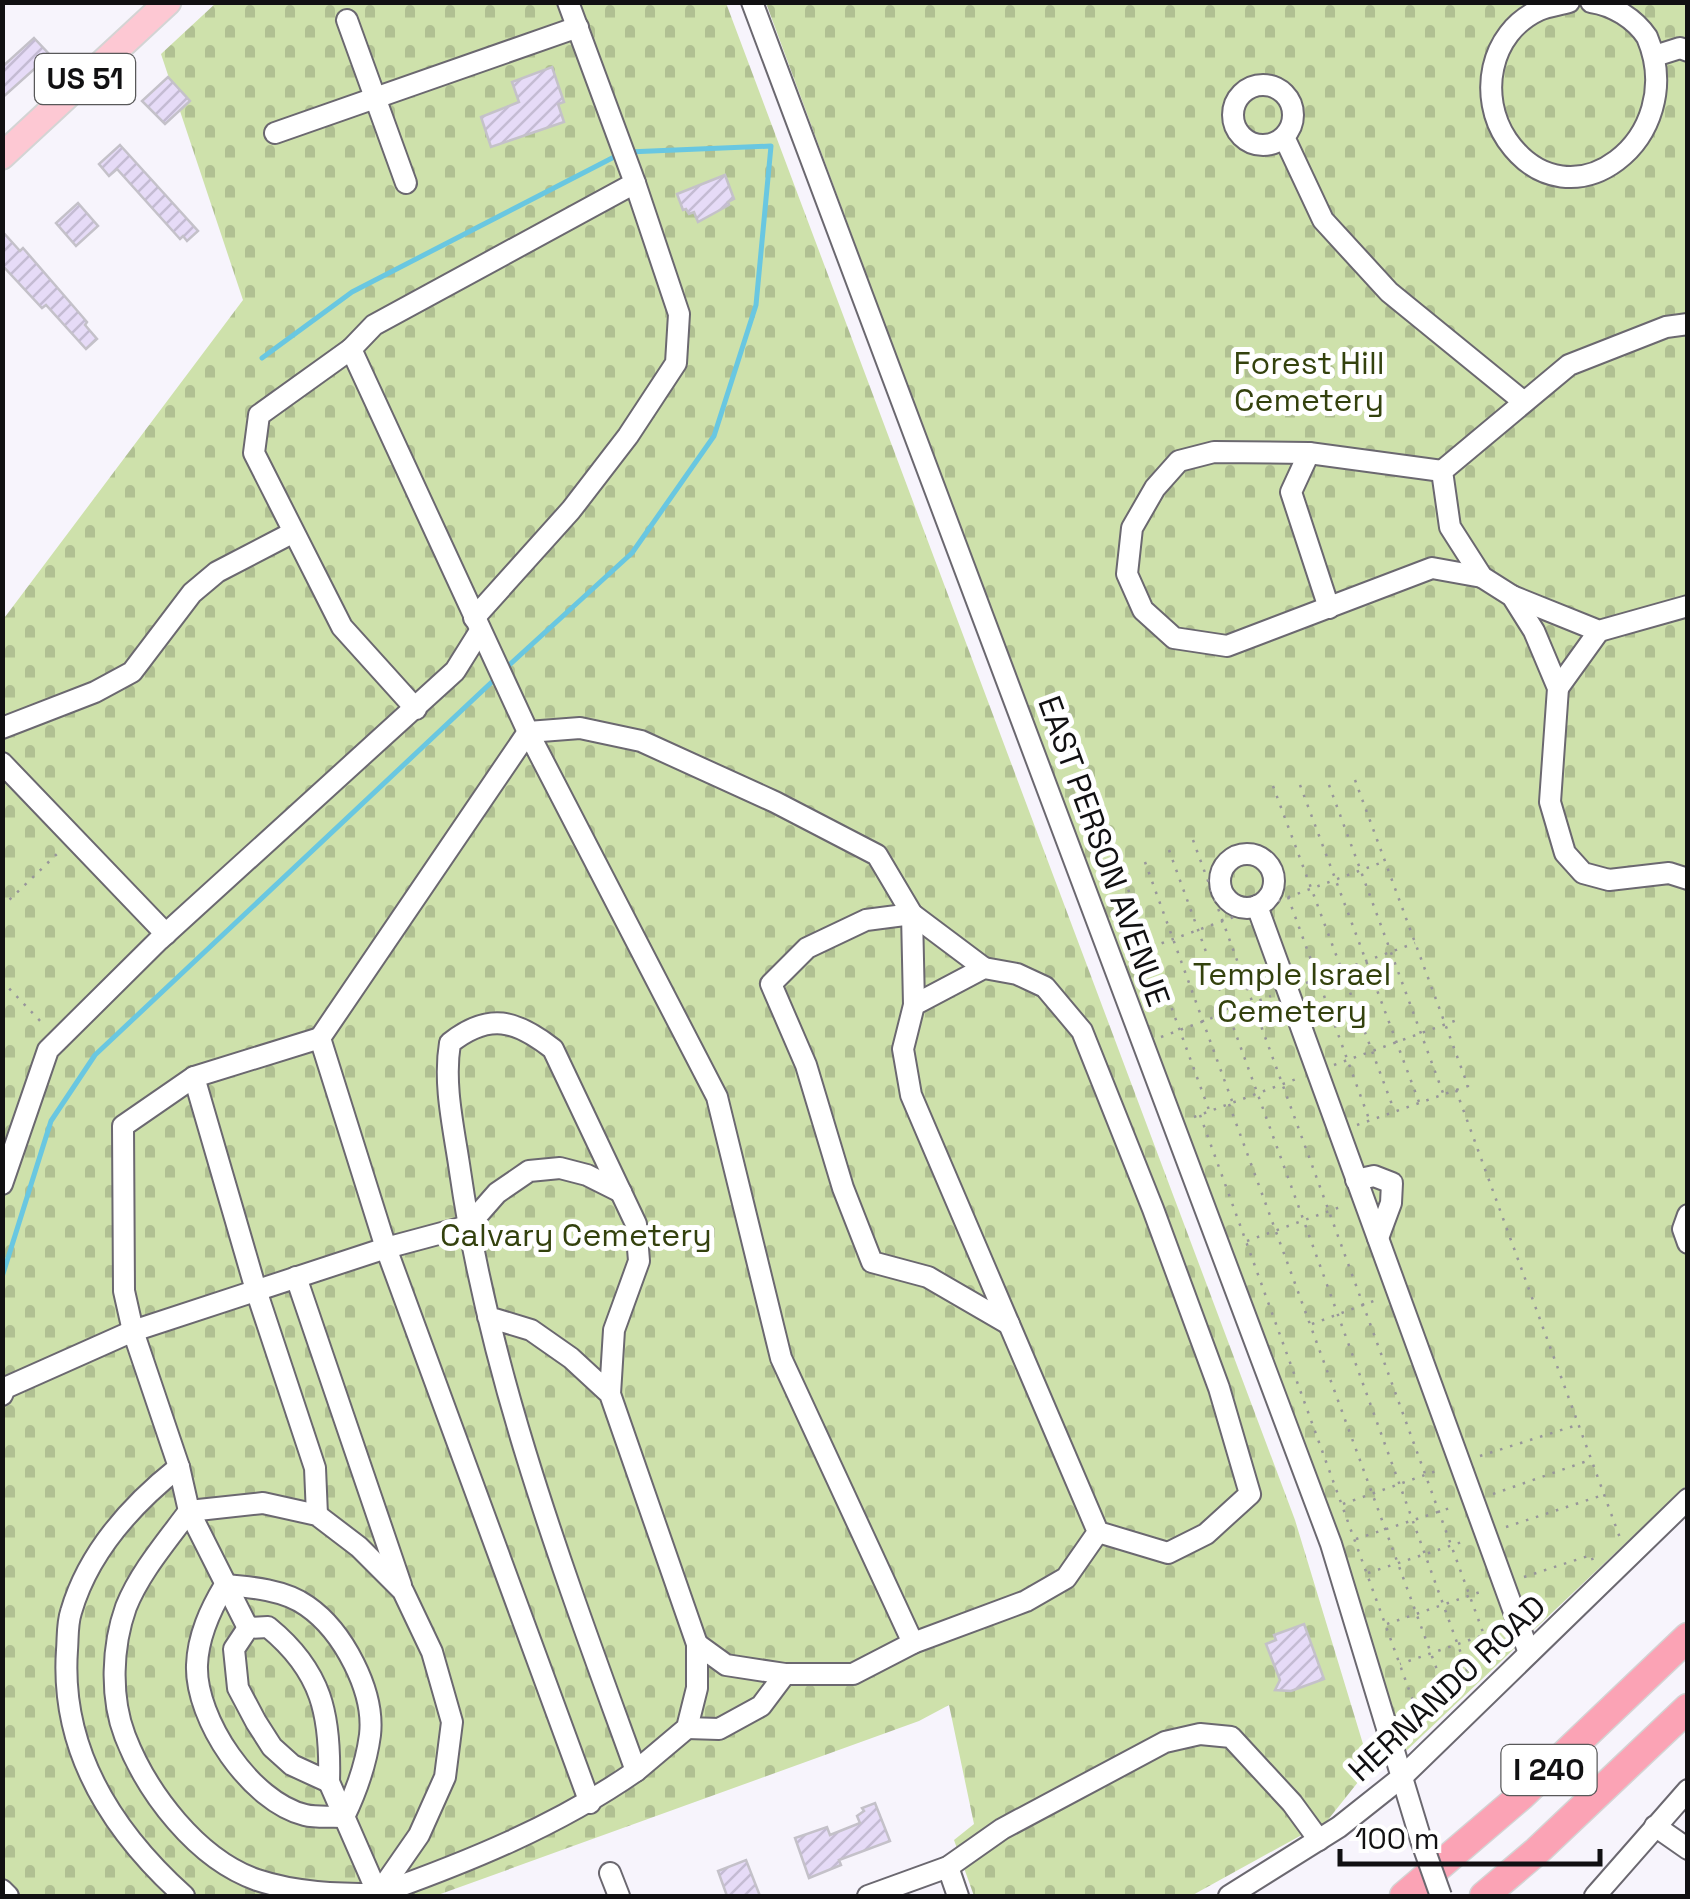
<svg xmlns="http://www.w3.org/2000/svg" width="1690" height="1899" font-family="'Space Grotesk',sans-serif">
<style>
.cemetery{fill:url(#cemetery-stones)}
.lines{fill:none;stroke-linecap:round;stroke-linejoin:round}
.stream{stroke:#69c7e1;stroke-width:5}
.building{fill:url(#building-hatch);stroke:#c4c1c9;stroke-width:2.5}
.minor-casing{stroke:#6b6870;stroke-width:24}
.major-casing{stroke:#d4d4d4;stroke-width:29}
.highway-casing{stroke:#d4d4d4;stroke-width:31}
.path{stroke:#97959a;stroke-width:2.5;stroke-dasharray:2.5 8;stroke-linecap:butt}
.minor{stroke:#fff;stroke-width:20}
.major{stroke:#fdc8d3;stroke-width:25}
.highway{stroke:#fba3b5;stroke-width:28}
.minor-bridge-casing{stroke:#6b6870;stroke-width:24;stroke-linecap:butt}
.minor-bridge{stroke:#fff;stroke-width:20}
.labels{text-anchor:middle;stroke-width:10;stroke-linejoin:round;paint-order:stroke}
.shield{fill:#fff;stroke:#585859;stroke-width:2.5}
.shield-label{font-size:30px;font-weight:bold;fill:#111012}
.park-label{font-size:32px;fill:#33410d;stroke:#fff}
.street-label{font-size:32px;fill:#111012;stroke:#fff}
</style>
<defs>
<pattern id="cemetery-stones" width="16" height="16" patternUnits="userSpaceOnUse" patternTransform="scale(2.5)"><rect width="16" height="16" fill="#cee1ab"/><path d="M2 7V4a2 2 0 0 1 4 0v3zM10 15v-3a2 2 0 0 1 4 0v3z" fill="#b0c092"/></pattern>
<pattern id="building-hatch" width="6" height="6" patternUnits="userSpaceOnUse" patternTransform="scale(2.5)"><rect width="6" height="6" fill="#e6dbf7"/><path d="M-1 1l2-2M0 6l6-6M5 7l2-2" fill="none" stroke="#c4bbd3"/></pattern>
</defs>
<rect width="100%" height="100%" fill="#f7f4fc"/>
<g class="cemetery">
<path d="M216,3h510l569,1517 75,247 -43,54 -136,75h-217l-20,-56 20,-16 -25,-119 -30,16 -484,175h-432l-1,-1275 241,-321 -82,-246z"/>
<path d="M766,3h921v1482l-282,267 -322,-892z"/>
</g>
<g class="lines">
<g class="stream">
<path d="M262,358l90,-66 266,-137"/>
<path d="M506,668l126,-115 82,-117 42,-131 15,-159 -143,6"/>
<path d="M2,1277l49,-156 44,-66 400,-376"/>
</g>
</g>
<g class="building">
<path d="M34,38l16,17 -48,43v-31z"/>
<path d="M552,67l12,35 -6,2 6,18 -73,25 -10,-30 38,-15 -7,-20z"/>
<path d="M168,77l22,24 -25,23 -23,-23z"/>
<path d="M120,145l78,86 -11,10 -4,-5 -3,3 -63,-70 -8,7 -10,-12z"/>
<path d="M725,175l9,24 -6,3 1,3 -31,17 -4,-10 -5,2 -3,-5 -3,1 -6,-16z"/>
<path d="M78,203l20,23 -22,20 -20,-23z"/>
<path d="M2,231l18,20 3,-3 64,74 -2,3 12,14 -11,10 -40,-44 -4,3 -40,-43z"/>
<path d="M1304,1624l20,55 -33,12 -16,-1 5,-10 -14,-36 10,-4 -2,-5z"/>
<path d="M875,1803l15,38 -51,19 2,5 -32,13 -14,-40 32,-11 3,8 30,-12 -3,-7 7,-5 -2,-3z"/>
<path d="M746,1860l14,36h-33l-9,-25z"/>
</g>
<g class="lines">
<g class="minor-casing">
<g id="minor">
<path d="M752,2l579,1542 90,296"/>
<path d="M1569,2c-10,3 -21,4 -30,8 -50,23 -61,87 -32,130 63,91 183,-2 140,-103 -12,-18 -34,-32 -56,-35"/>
<path d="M347,20l59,163"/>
<path d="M1658,55l22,-7 8,3"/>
<circle cx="1263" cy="115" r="30"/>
<path d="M275,133l303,-106"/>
<path d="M1284,137l39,83 66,72 135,110"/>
<path d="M1688,324l-22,3 -97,38 -127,106 8,56 32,50 30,19 22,35 24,57 -8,114 15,51 18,20 26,7 60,-7 19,6"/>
<path d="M351,349l23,-24 261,-142 -67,-181"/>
<path d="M1309,453l-18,39 38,116"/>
<path d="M1442,471l-133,-18 -95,-1 -35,9 -24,27 -23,40 -5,46 16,36 31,28 53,8 205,-78 50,9"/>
<path d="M1512,596l87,35 89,-25"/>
<path d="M474,618l97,-108 57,-74 48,-73 3,-49 -44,-131"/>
<path d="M1558,688l41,-57"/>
<path d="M416,709l-74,-82 -88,-174 5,-38 92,-66 177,383 52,-4 61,13 134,61 102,53 35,59 72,54"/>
<path d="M2,728l93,-36 37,-20 60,-79 25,-21 75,-39"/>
<path d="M2,763l164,171"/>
<circle cx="1247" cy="881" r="27"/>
<path d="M1257,906l272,747"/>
<path d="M914,1005l-2,-91 -46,6 -59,28 -36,36 35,81 37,123 29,74 56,15 81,47"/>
<path d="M320,1038l208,-306 189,365 64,261 132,285 -60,31h-68l-59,-9 -29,-21"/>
<path d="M194,1077l62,213 59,178 2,47"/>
<path d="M1356,1180l18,-4 18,7 -1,20 -13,35"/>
<path d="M2,1184l46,-134 111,-110 296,-269 25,-40"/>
<path d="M1688,1215l-5,14 5,14"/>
<path d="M296,1277l105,308"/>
<path d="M488,1317l43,13 40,28 39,36 87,250v44l-10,40 -51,43c-71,-196 -146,-392 -176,-600 -6,-42 -17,-86 -10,-128 39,-31 66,-23 103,6l83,175 3,37 -25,69 -4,64"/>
<path d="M2,1395l3,-7 128,-57 253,-83 82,-22 29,-33 32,-22 31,-3 27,7 34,17"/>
<path d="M179,1467c-48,38 -91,86 -108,145 -4,12 -3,26 -4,38 -7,100 46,182 117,246"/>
<path d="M263,1503l54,12 42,32 44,44 29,61 20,70 -7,55 -26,58 -41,59c-41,0 -82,-1 -121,-14 -60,-21 -110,-87 -132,-144 -15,-39 -13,-90 1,-129 14,-35 41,-66 63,-96z"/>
<path d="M225,1585c26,2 60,5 82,21 36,25 68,85 63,129 -4,30 -13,55 -26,82 -12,-1 -27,1 -39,-2 -54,-13 -110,-96 -108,-150 1,-29 13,-55 28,-80z"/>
<path d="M268,1627c54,44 63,88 61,155l-37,-17 -20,-18 -16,-25 -18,-34 -4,-39 14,-21z"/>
<path d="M248,1628l-59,-117 -10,-44 -46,-136 -9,-40 -1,-165 71,-49 126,-39 66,210 204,555"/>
<path d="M913,1643l113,-42 40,-23 32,-46 70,21 38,-19 44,-40 -31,-106 -66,-179 -71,-178 -37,-44 -28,-13 -33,-6 -70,37 -11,44 8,46 187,437"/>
<path d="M687,1728l32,1 42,-23 24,-32"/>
<path d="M329,1782l49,112"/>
<path d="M1655,1826l33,23"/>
<path d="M948,1867l10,29"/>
<path d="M610,1873l9,23"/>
<path d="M2,1890l6,6"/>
<path d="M378,1894c90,-32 179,-68 258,-123"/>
<path d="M868,1896l80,-29 54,-38 163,-87 35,-8 31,3 61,66 27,37"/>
<path d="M1229,1896l110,-69 63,-50 286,-278"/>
<path d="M1595,1896l93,-106"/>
</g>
</g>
<g class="major-casing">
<path id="major" d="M2,156l166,-154"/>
</g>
<g class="highway-casing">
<g id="highway">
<path d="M1404,1896l117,-100 167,-159"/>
<path d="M1484,1896l53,-45 151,-143"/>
</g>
</g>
<g class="path">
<path d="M1355,780l113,306 -12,4"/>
<path d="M1300,785l119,317"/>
<path d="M1329,785l114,308"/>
<path d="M1273,786l121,324"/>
<path d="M1193,840l291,795 -84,29"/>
<path d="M1169,850l302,831"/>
<path d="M1145,862l87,239"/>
<path d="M1121,870l88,240"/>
<path d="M1288,897l81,222"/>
<path d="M1278,901l105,-39"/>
<path d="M2,907l57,-55"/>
<path d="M1132,954l110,-40"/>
<path d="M2,981l42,44"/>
<path d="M1306,983l109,-40"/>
<path d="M1161,1037l110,-41"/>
<path d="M1334,1065l123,-45"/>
<path d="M1229,1104l218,593"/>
<path d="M1200,1115l220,605"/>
<path d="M1194,1117l105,-39"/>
<path d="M1357,1125l99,-35 164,448"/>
<path d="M1247,1241l96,-35"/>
<path d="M1312,1324l67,-25"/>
<path d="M1480,1456l97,-31"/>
<path d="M1493,1494l97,-34"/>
<path d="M1343,1504l96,-34"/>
<path d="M1506,1527l97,-32"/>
<path d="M1356,1539l97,-32"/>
<path d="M1368,1573l97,-32"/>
<path d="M1524,1577l67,-22 2,6"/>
<path d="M1387,1624l96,-33"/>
<path d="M1441,1674l25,-9"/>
</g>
<use href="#minor" class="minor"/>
<use href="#major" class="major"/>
<use href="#highway" class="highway"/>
<g class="minor-bridge-casing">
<path id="minor-bridge" d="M1421,1840l20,56"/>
</g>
<use href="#minor-bridge" class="minor-bridge"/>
</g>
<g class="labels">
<g class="shield">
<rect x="35" y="54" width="100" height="50" rx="8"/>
<rect x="1501.5" y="1745" width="95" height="50" rx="8"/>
</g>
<g class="shield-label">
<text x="85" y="89">US 51</text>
<text x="1549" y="1780">I 240</text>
</g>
<g class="park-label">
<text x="1309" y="374">Forest Hill<tspan x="1309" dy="37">Cemetery</tspan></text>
<text x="1292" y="985">Temple Israel<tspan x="1292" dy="37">Cemetery</tspan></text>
<text x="576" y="1246">Calvary Cemetery</text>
</g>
<g class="street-label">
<text transform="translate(1104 851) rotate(70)" y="11">EAST PERSON AVENUE</text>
<text transform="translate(1447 1688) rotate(-43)" y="11">HERNANDO ROAD</text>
</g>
</g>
<rect width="1690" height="1899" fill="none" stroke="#111012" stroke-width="10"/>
<path d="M1340 1849v15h260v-15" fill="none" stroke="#111012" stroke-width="5"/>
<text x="1355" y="1849" font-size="30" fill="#111012" stroke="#ffffff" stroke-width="8" paint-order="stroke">100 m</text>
</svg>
